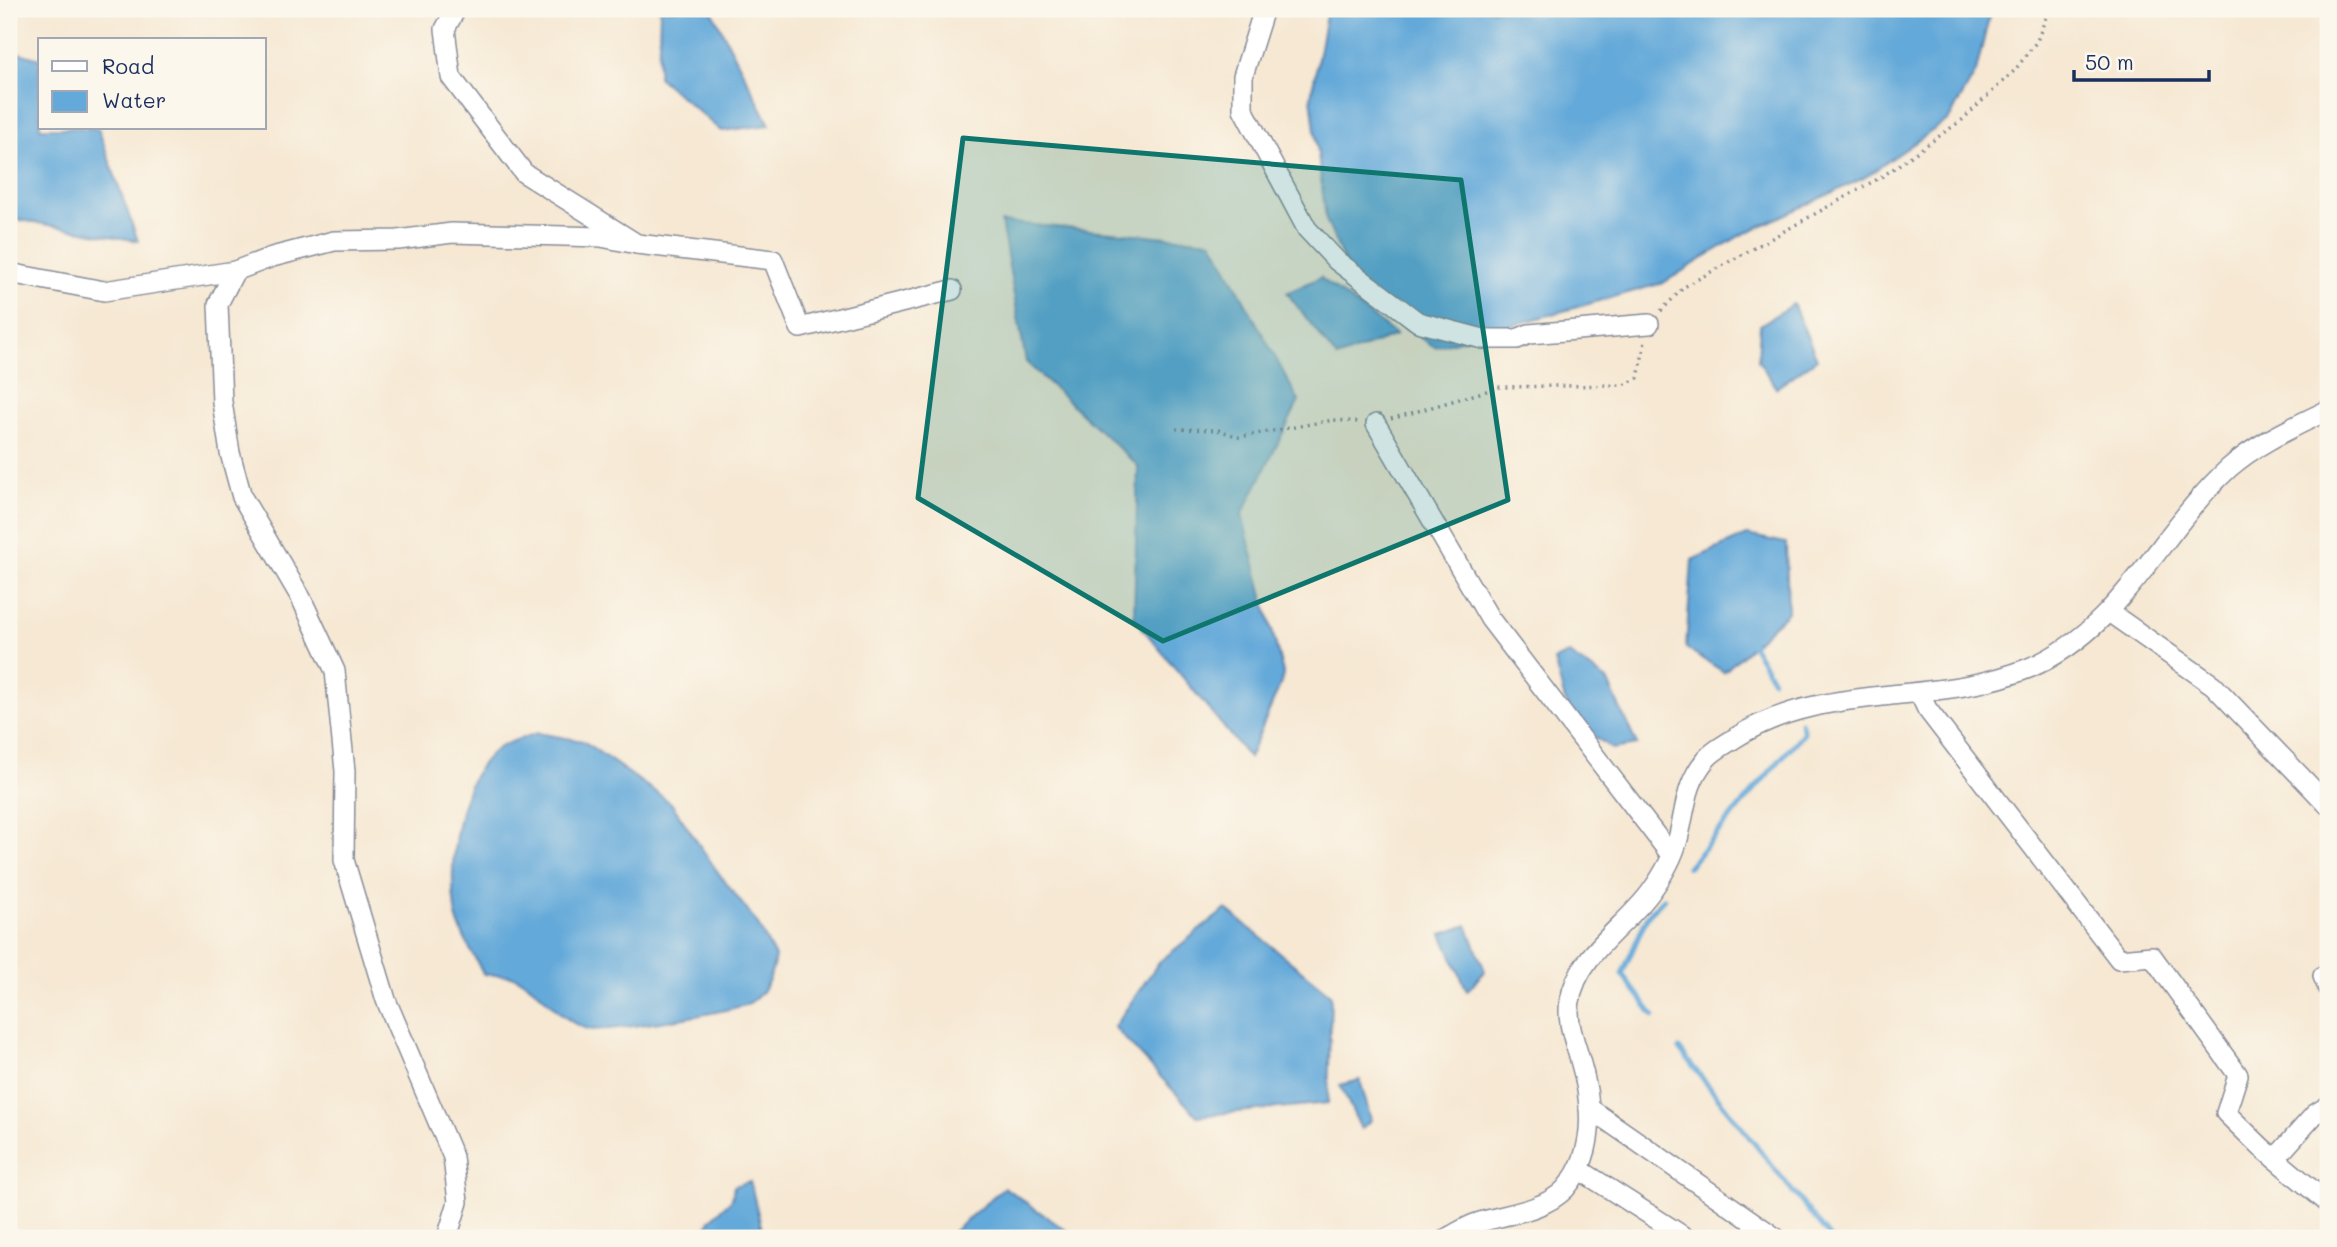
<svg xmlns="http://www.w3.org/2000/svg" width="2337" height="1247" font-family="Mali,sans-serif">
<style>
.water{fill:#63a9d9;stroke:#3f6c9c;stroke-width:2}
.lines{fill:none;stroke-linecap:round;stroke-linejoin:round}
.stream{stroke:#63a9d9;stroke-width:5}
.minor-casing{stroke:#888c98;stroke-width:22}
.path{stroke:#888c98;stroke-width:3.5;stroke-dasharray:2 5;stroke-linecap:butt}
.minor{stroke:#fff;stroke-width:19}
.marked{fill:#0f766e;fill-opacity:0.2;stroke:#0f766e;stroke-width:5;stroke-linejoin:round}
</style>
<rect width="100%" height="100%" fill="#fbf7ec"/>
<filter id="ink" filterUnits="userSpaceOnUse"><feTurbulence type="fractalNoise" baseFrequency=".0143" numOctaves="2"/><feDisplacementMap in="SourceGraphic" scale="14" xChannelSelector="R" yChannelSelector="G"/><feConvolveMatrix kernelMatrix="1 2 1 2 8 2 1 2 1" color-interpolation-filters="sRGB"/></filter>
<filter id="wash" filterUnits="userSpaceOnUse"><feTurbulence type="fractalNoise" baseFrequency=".00686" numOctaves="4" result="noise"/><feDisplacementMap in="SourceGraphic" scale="28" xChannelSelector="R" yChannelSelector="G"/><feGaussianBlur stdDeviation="1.57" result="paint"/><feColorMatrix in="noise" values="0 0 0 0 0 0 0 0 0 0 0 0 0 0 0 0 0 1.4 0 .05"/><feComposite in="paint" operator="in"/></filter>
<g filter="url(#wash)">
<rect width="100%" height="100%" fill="#f6e8d3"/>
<g class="water">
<path d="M660,9h51l59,116 -49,6 -63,-54z"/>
<path d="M1327,9h664l-15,63 -27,47 -85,59 -123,57 -78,48 -228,64 -74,-47 -35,-80 -15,-123z"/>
<path d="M9,50l31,9v69h58l40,113 -129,-23z"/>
<path d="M1001,222l211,19 87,160 -57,114 42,161 -35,82 -115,-140 4,-152 -112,-104z"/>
<path d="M1321,277v1l75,57 -59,23 -50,-65z"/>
<path d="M1793,304l24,55 -41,29 -18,-28 2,-35z"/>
<path d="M1747,535l39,8 2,69 -64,60 -38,-24 6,-88z"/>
<path d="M1569,654l38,26 30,65 -25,4 -42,-30 -16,-59z"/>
<path d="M538,733l45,8 88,62 46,68 40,52 18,34c-3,17 -8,34 -24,45 -13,9 -147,31 -163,27 -30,-8 -45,-41 -73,-52 -9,-3 -22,-1 -32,-3 -8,-18 -23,-39 -27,-59 -9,-47 0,-137 42,-167 11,-7 28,-11 40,-15z"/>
<path d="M1226,909l105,86 -3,108 -131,13 -83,-89 45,-65z"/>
<path d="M1467,925l18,46 -18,20 -25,-57z"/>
<path d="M1360,1080l11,40 -10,9 -21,-44z"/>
<path d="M750,1181l14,57h-61l7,-18 22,-21 2,-13z"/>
<path d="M1004,1187l73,51h-131z"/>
</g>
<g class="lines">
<g class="stream">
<path d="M1749,640l24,40"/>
<path d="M1688,867l116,-135 -3,-10"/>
<path d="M1654,1016l-32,-42 26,-59 16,-17"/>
<path d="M1679,1049l151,189"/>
</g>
</g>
</g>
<g filter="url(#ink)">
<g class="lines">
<g class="minor-casing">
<g id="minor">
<path d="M456,9l-11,20 6,48 73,96 113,71 136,16 27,68 152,-38"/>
<path d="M1264,9l-21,67v33l64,120 30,32 81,61 65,17h34l12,-5 120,-10"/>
<path d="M9,273l95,18 131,-20"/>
<path d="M1376,424l114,195 181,236"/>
<path d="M2109,612l104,73 115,120"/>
<path d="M1920,694l7,15 192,250 33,-3 86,119 -12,38 36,35 66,55"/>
<path d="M2328,975l-5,1 5,12"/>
<path d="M1589,1108l187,130"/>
<path d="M2275,1159l40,-45 13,-8"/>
<path d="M1580,1170l106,68"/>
<path d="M447,1238l11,-36 -5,-45 -67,-157 -42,-140 1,-89 -10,-100 -34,-73 -59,-101 -12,-44 -8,-51 -4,-98 17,-33 37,-14 62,-16 64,-1 54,-7 149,4 36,7"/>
<path d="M1447,1238c10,-5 20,-12 30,-15 28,-9 67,-12 88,-34 32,-36 28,-85 15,-129 -5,-18 -14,-39 -10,-59 7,-46 54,-73 80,-108 11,-15 23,-35 28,-54 8,-30 7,-56 29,-81 7,-8 19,-14 28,-20 88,-57 199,-31 294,-70 92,-38 130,-136 200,-200 28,-25 65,-41 99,-58"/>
</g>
</g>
<g class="path">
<path d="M1661,311l23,-24 199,-111 79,-56 53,-50 22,-29 12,-32"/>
<path d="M1391,419l109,-32 124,-2 14,-7 7,-36"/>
<path d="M1176,429l42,1 21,7 94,-17 27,2"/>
</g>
<use href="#minor" class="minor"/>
</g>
</g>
<path class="marked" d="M963,138l498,42 47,320 -345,141 -245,-143z"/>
<rect width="2337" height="1247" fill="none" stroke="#fbf7ec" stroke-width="35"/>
<rect x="38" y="38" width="228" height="91" fill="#fbf7ec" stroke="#a1a7b3" stroke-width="2"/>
<rect x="52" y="61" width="35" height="10" fill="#ffffff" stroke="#a1a7b3" stroke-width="2"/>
<text x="102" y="74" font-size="21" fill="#1b2f5e">Road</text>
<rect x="52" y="91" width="35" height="21" fill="#63a9d9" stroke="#a1a7b3" stroke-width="2"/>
<text x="102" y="108" font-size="21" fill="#1b2f5e">Water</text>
<path d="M2074 70v10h135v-10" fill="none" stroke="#1b2f5e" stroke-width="3.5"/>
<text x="2085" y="70" font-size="21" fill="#1b2f5e" stroke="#fbf7ec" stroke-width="5" paint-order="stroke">50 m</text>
</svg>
